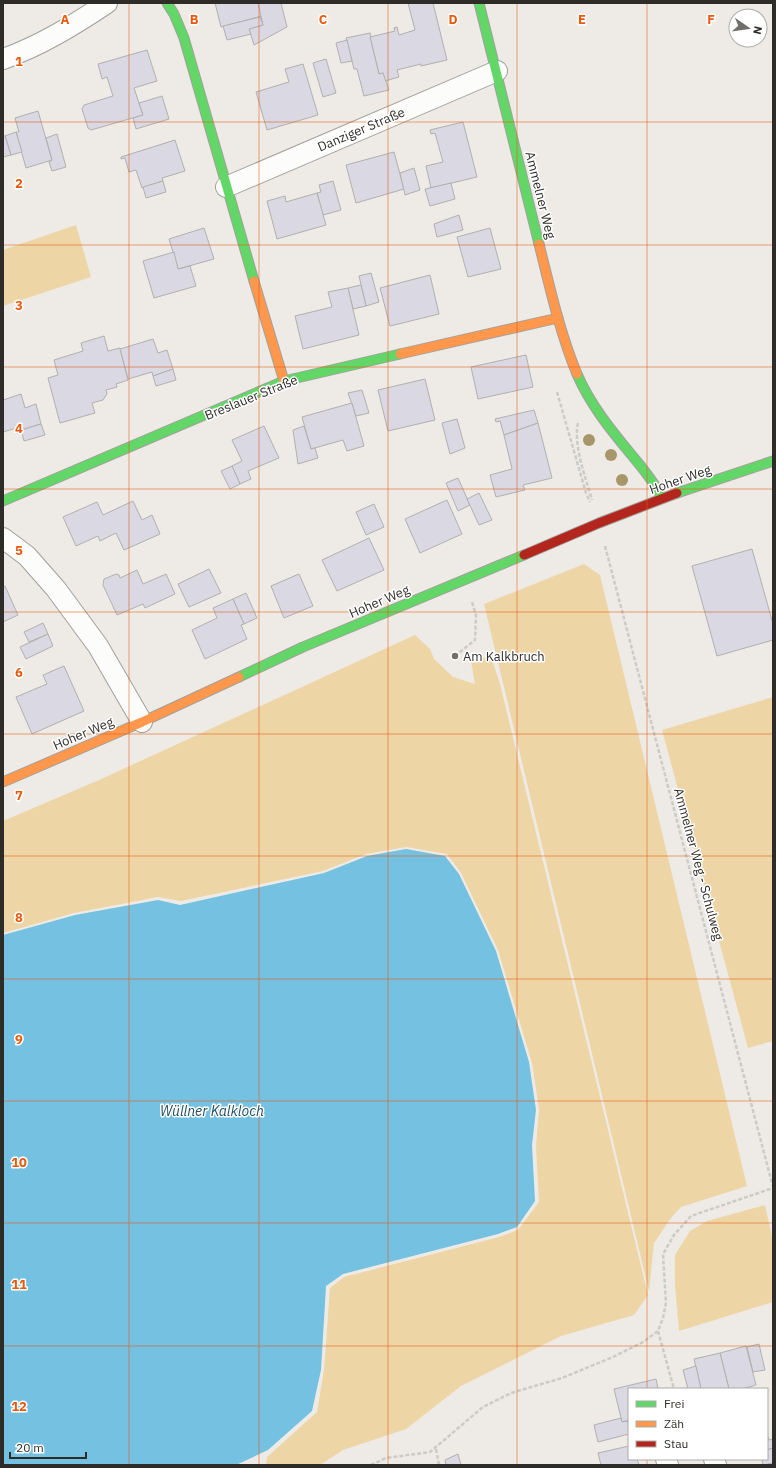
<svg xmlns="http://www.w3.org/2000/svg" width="776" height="1468" font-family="'IBM Plex Sans',sans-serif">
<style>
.green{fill:#edd5a6}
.water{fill:#75c1e1}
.building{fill:#d9d8e3;stroke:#b1b0af}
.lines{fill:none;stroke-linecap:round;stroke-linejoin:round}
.street-casing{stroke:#a2a09c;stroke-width:22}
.fast-casing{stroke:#a2a09c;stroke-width:11}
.slow-casing{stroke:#a2a09c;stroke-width:11}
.jam-casing{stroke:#a2a09c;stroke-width:11}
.path{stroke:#cbcbc9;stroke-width:2.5;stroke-dasharray:4 2;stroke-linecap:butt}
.street{stroke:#fcfcfb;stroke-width:20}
.fast{stroke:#63d668;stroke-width:9}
.slow{stroke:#ff974d;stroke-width:9}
.jam{stroke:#b3261e;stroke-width:9}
.tree{fill:#a8966b}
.grid{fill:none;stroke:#e8590c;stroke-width:1;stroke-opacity:0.55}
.poi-dot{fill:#716f6a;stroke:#fff;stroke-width:1.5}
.labels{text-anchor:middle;stroke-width:3;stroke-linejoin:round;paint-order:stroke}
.street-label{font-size:13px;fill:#2e2c28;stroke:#fff}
.poi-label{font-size:13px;fill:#2e2c28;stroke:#fff;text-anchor:start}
.water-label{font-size:14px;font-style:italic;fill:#224f63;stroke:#fff}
.grid-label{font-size:13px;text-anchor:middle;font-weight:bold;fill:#e8590c;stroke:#fff;stroke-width:3;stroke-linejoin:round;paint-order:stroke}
</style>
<rect width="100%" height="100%" fill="#eeebe6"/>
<g class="green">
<path d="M76,225l15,52 -88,29v-56z"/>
<path d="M584,564l16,11 147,611 -66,21 -10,11 -17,25 -5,48 -165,-687z"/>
<path d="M415,635l15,14 4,10 19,18 22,7 -4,-23 20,-5 9,28 148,611 -14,20 -73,21 -100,50 -55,43 -63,21 -23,15h-54l1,-8 50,-45 7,-42 6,-82 14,-11 155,-40 19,-7 21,-28 -3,-56 3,-37 -7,-46 -34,-113 -37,-77 -14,-19 -41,-7 -40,7 -43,17 -142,30 -23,-4 -84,16 -71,20v-112l96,-41z"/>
<path d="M773,697v344l-25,7 -86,-318z"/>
<path d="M765,1205l8,36v61l-94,29 -4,-46v-30l15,-24 17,-10z"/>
</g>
<path class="water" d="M406,849l39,7 14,18 37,77 33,111 7,48 -4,35 3,56 -18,26 -19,7 -155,40 -17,12 -5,84 -9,41 -44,39 -32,15h-233v-530l72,-20 83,-15 22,5 144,-32 43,-17z"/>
<g class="building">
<path d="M215,3h43l4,13 -41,11z"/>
<path d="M258,3h23l6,24 -33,18 -5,-16 14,-4z"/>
<path d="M408,3h25l14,57 -26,6v-2l-24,6 2,7 -14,4 -2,-8 -4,1 -9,-37 25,-6 -1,-3 3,-1 2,8 16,-5z"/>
<path d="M260,17l3,8 -14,4 2,5 -24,6 -4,-14z"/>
<path d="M370,33l1,4h-1l9,37 4,-1 6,17 -25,6 -7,-27h-3l-8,-31z"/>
<path d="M347,40l5,21 -11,2 -5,-20z"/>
<path d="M147,50l10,31 -23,7 9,27 -52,15 -3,-2 -6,-19 2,-4 29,-9 -6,-19 -5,2 -4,-15z"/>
<path d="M326,59l10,34 -13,4 -10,-34z"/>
<path d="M303,64l15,51 -51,15 -11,-38 33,-10 -4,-13z"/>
<path d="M162,96l7,23 -33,10 -3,-11 10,-3 -4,-12z"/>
<path d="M38,111l14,49 -26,8 -10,-36h3l-4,-14z"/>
<path d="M463,122l14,55 -46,11 -5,-22 17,-4 -8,-29 -4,1 -1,-4z"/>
<path d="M16,132l6,20 -11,3 -6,-19z"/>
<path d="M57,134l9,33 -14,4 -3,-9 3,-2 -6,-22z"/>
<path d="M3,136h2l6,19 -8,2z"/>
<path d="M175,140l10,31 -23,7 1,3 -21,7 -6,-18 -7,2 -4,-14 -4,1v-2z"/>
<path d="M394,152l10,37 -48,14 -10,-38z"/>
<path d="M414,168l6,22 -15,5 -5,-22z"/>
<path d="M163,181l3,11 -20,6 -3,-11z"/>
<path d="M333,181l8,29 -18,5 -6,-22 4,-1 -2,-7z"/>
<path d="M451,183l4,16 -25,7 -5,-17z"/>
<path d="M317,193l9,32 -49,14 -10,-38 18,-5 1,6z"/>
<path d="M459,215l4,15 -26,7 -3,-13z"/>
<path d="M204,228l10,31 -36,10 -9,-30z"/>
<path d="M490,228l11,41 -33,8 -11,-40z"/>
<path d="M174,252l4,17 12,-3 6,20 -42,12 -11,-37z"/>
<path d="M371,273l8,29 -13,4 -7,-30z"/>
<path d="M430,275l9,39 -49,12 -10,-38z"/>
<path d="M361,285l5,21 -13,3 -5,-21z"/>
<path d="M348,288l11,47 -56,14 -8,-33 37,-9 -4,-15z"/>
<path d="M104,336l4,15 12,-3 8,32 -12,4 1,3 -11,3 1,4 -4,6 -11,3 3,10 -35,10 -12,-45 10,-3 -4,-15 29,-9 -2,-8z"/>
<path d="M153,339l5,14 9,-3 6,19 -20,7 -1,-4 -24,7 -8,-30z"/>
<path d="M526,355l7,32 -55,12 -7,-32z"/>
<path d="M173,369l3,11 -20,6 -3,-10z"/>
<path d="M425,379l10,41 -47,11 -10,-41z"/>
<path d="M362,390l7,23 -13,3 -8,-23z"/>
<path d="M21,394l4,14 11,-4 5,20 -20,6 -1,-3 -17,5v-32z"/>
<path d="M352,403l12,43 -17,5 -4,-11 -32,9 -9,-32z"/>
<path d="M534,410l4,13 -34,12 -4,-14 -4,1 -1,-3z"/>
<path d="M457,419l8,29 -15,6 -8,-31z"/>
<path d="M538,423l14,55 -29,7 2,5 -29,7 -6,-22 22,-6 -8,-34z"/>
<path d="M41,424l4,11 -21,6 -3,-11z"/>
<path d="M264,426l15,32 -31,13 3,8 -11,5 -8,-18 10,-5 -10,-21z"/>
<path d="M304,426l7,23 4,-1 3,10 -20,6 -5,-34z"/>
<path d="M232,466l8,18 -10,5 -9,-18z"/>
<path d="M458,478l12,27 -12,6 -12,-28z"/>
<path d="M479,493l13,27 -13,5 -12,-26z"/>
<path d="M447,500l15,34 -42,19 -15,-34z"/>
<path d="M133,501l9,19 10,-5 8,19 -36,16 -8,-17 -16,8 -2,-5 -22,10 -13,-29 34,-15 6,13z"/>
<path d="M374,504l10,23 -18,8 -10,-23z"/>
<path d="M369,538l15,32 -47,21 -15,-31z"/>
<path d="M752,549l21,75v16l-56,16 -25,-90z"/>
<path d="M209,569l12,24 -32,14 -11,-23z"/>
<path d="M137,570l6,14 23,-10 9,20 -30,14 -2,-4 -26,11 -14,-30 1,-6 12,-5 3,1 1,3z"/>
<path d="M299,574l14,32 -29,12 -13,-32z"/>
<path d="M5,586l13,29 -15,7v-35z"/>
<path d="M246,593l11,25 -13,6 -11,-25z"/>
<path d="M233,599l11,25 -3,1 6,14 -42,20 -13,-29 25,-12 -4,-10z"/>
<path d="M43,623l5,11 -19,8 -5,-10z"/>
<path d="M48,634l5,12 -27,13 -6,-12z"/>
<path d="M64,666l20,45 -52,23 -16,-37 31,-13 -4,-9z"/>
<path d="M759,1344l6,26 -12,2 -6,-25z"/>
<path d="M746,1346l10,39 -14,4h-13l-9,-36z"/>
<path d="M720,1353l9,36h-28l-7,-30z"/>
<path d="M696,1366l5,23h-13l-5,-19z"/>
<path d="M656,1379l2,10h-29v31l-7,2 -8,-33z"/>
<path d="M621,1418l1,4 6,-1 1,13 -31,8 -4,-17z"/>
<path d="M767,1434l2,6 4,-1v9l-6,2z"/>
<path d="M629,1446v13h8l2,6h-38l-3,-12z"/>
<path d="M773,1448v15l-10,2 -1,-6h5v-9z"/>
<path d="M458,1454l3,11h-15l-1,-5z"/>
</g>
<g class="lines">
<g class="street-casing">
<g id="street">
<path d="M3,59c37,-13 71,-34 104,-56"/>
<path d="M226,187l271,-116"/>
<path d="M3,538l24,18 29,33 42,57 44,76"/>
<path d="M666,1459l2,6"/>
<path d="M714,1459l2,6"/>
</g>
</g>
<g class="fast-casing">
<g id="fast">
<path d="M167,3l7,11 10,24 70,243"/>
<path d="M479,3l60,241"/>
<path d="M577,374c13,30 33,55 53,79 12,15 24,28 32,45"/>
<path d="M677,493l96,-32"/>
<path d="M3,501l281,-120 116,-27"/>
<path d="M239,677l64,-30 221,-92"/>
</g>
</g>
<g class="slow-casing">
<g id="slow">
<path d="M539,244c11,44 21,89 38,130"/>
<path d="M254,281l30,100"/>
<path d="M400,354l158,-36"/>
<path d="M3,782l139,-60 97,-45"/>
</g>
</g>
<g class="jam-casing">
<path id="jam" d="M524,555l75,-32 78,-30"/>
</g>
<g class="path">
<path d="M557,392l29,101 4,9"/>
<path d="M578,423c-5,22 8,56 14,77"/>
<path d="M605,546l168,641"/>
<path d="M455,656l20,-16 1,-25 -4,-13"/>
<path d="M658,1331l16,58"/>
<path d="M436,1449l3,16"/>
<path d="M371,1465l15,-7 44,-6 53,-45 28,-14 51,-15 51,-21 30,-15 15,-11 5,-13 3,-15 -3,-49 11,-19 17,-19 82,-28"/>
</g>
<use href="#street" class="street"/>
<use href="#fast" class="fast"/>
<use href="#slow" class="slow"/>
<use href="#jam" class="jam"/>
</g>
<g class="tree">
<circle cx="589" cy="440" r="6"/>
<circle cx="611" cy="455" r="6"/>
<circle cx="622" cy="480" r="6"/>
</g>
<path class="grid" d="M129,3v1462M259,3v1462M388,3v1462M517,3v1462M647,3v1386M3,122h770M3,245h770M3,367h770M3,489h770M3,612h770M3,734h770M3,856h770M3,979h770M3,1101h770M3,1223h770M3,1346h770M647,1459v6"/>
<circle class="poi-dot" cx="455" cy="656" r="4"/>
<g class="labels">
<g class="street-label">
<text transform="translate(361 129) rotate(-23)" y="5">Danziger Straße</text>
<text transform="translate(541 195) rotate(76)" y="5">Ammelner Weg</text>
<text transform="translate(251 397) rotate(-22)" y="5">Breslauer Straße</text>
<text transform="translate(680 479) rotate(-19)" y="5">Hoher Weg</text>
<text transform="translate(379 601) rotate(-23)" y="5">Hoher Weg</text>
<text transform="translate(83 733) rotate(-23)" y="5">Hoher Weg</text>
<text transform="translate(699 864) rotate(75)" y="5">Ammelner Weg - Schulweg</text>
</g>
<g class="poi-label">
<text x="463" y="661">Am Kalkbruch</text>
</g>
<g class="water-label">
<text x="212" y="1116">Wüllner Kalkloch</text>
</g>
</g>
<g class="grid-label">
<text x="65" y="24">A</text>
<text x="194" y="24">B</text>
<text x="323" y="24">C</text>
<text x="453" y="24">D</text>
<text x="582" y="24">E</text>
<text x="711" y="24">F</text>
<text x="19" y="66">1</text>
<text x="19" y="188">2</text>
<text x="19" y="310">3</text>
<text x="19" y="433">4</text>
<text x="19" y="555">5</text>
<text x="19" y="677">6</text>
<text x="19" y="800">7</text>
<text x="19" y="922">8</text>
<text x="19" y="1044">9</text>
<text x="19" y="1167">10</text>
<text x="19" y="1289">11</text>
<text x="19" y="1411">12</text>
</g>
<rect width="776" height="1468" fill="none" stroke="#2e2c28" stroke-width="8"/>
<rect x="628" y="1388" width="140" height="72" fill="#ffffff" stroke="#ababa9"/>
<rect x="636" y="1401" width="20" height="6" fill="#63d668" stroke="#ababa9"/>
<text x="664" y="1408" font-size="12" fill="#2e2c28">Frei</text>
<rect x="636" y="1421" width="20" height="6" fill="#ff974d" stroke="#ababa9"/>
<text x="664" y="1428" font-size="12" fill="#2e2c28">Zäh</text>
<rect x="636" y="1441" width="20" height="6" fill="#b3261e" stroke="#ababa9"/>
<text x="664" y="1448" font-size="12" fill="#2e2c28">Stau</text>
<g transform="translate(748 28) rotate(103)"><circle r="19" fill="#ffffff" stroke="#ababa9"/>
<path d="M0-3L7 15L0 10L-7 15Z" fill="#716f6a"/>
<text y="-6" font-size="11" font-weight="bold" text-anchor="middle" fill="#2e2c28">N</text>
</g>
<path d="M10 1452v6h76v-6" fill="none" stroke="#2e2c28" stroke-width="2"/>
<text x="16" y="1452" font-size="12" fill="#2e2c28" stroke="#ffffff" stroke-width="3" paint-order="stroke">20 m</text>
</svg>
